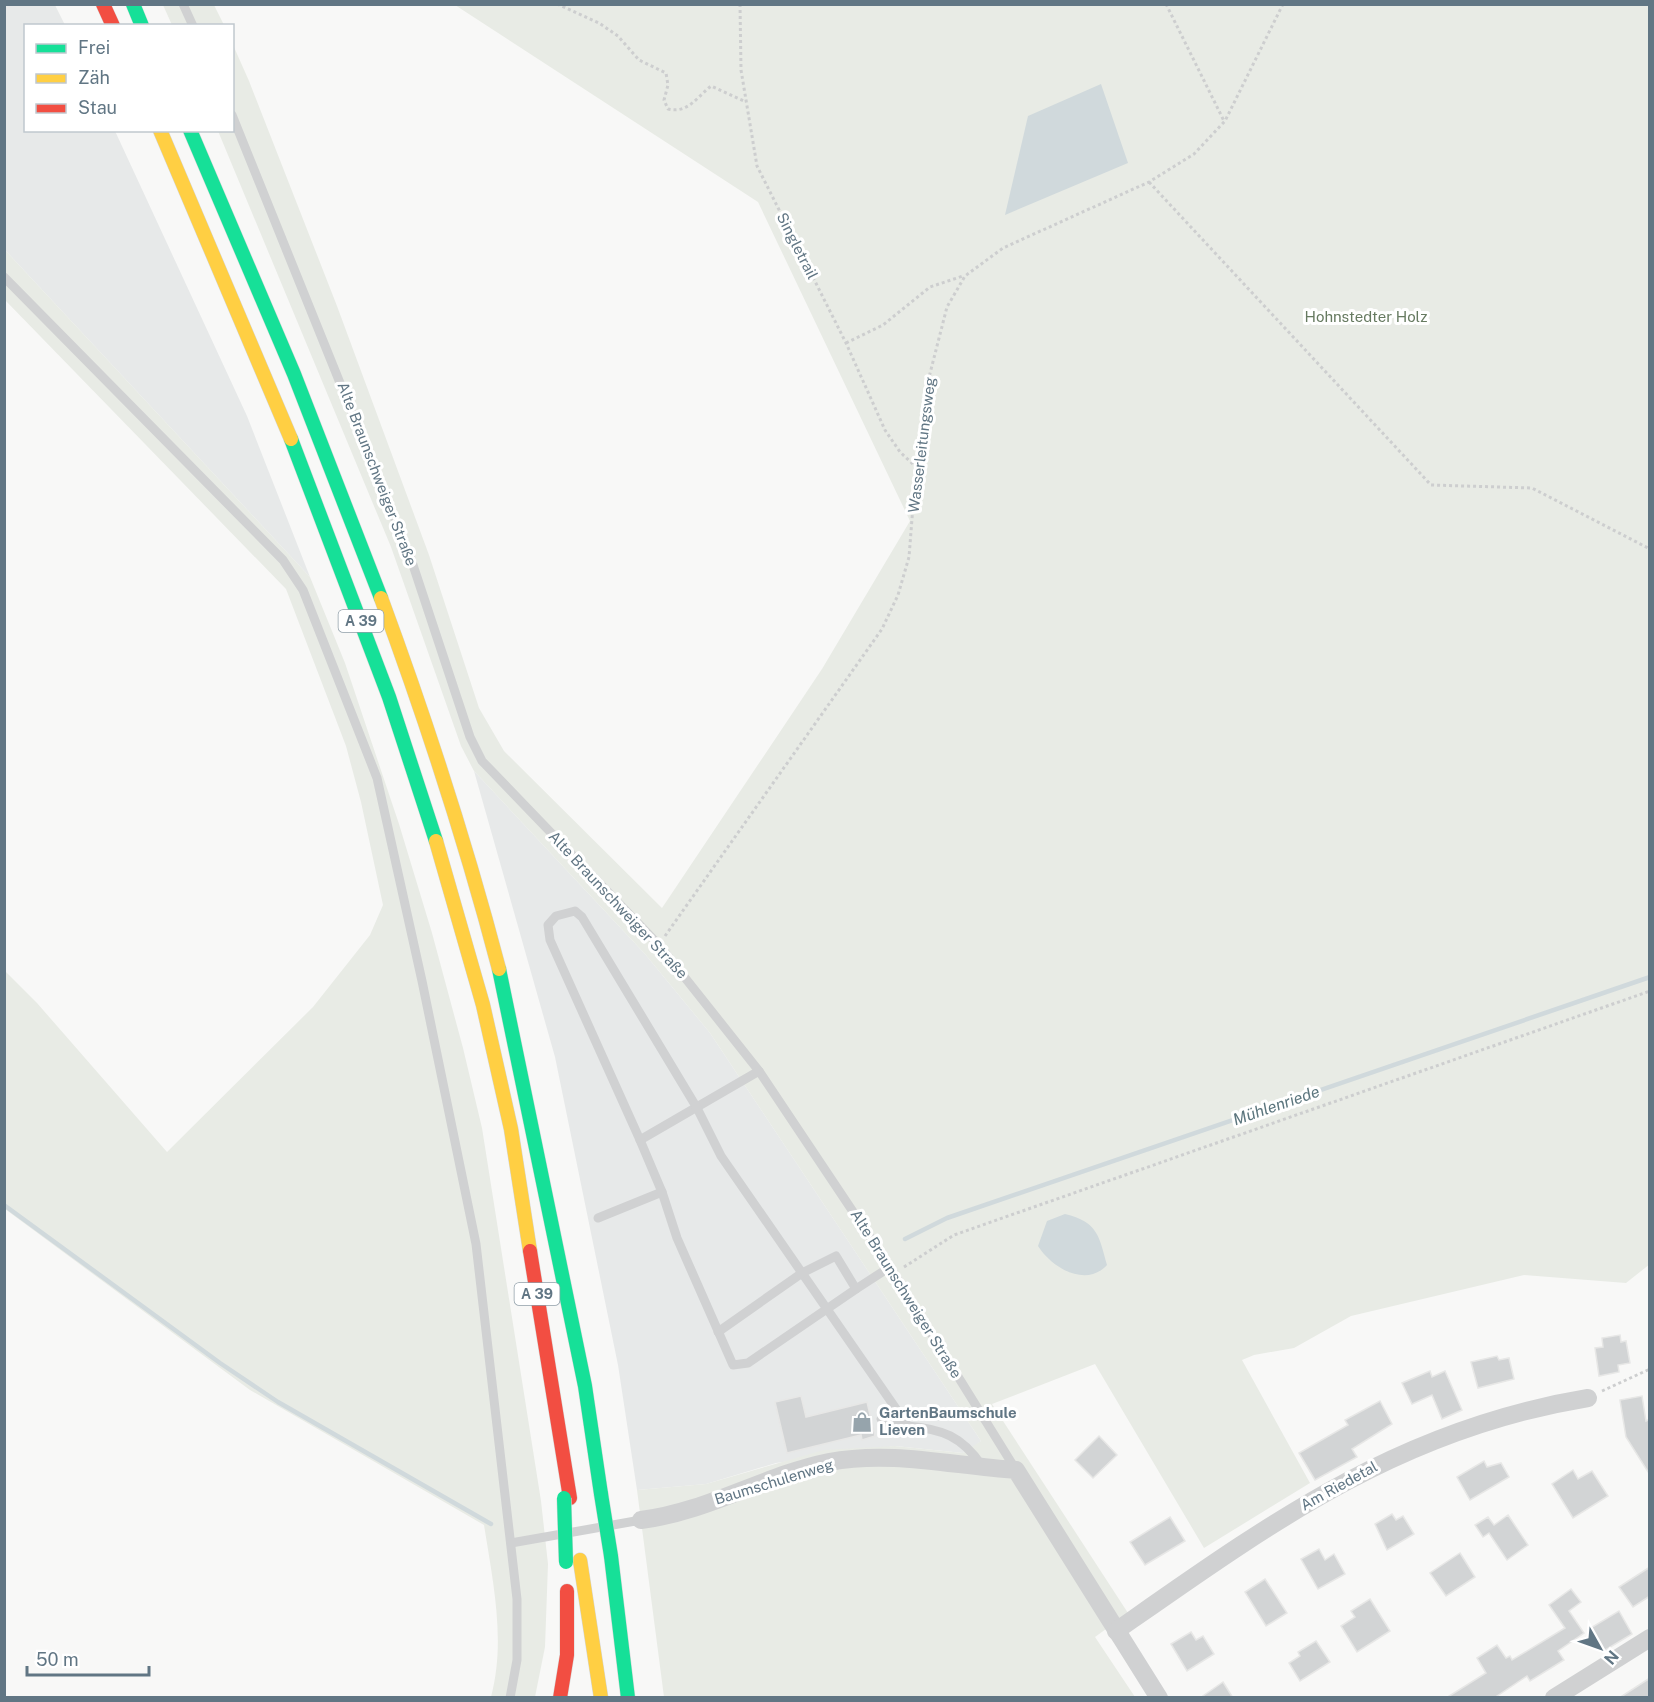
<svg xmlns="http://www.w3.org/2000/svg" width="1654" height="1702" font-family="'Public Sans',sans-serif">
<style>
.built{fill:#e7e9e9}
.green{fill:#e8ebe5}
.water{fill:#d0d9dc}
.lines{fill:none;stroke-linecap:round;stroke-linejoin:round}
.stream{stroke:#d0d9dc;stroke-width:4.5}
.building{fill:#d2d4d5;stroke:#e7e7e6;stroke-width:1.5}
.fast-casing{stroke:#d5d6d6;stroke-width:15}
.slow-casing{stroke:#d5d6d6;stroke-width:15}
.jam-casing{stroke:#d5d6d6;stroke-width:15}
.path{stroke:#cdcecf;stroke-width:3;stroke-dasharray:3 3;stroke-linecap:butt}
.lane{stroke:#d0d1d2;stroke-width:9}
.street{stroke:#d0d1d2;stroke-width:18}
.fast{stroke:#16e098;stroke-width:14}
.slow{stroke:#ffcf43;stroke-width:14}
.jam{stroke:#f24e42;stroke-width:14}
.fast-bridge-casing{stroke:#d5d6d6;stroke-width:15;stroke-linecap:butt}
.fast-bridge{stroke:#16e098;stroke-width:14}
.labels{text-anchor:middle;stroke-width:6;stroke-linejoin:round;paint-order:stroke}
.shield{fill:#fff;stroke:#909fa9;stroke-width:1.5}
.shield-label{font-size:14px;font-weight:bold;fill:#617684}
.street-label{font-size:15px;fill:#617684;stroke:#fff}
.park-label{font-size:15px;fill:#667a60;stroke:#fff}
.poi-label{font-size:15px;font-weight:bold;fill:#617684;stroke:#fff;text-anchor:start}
.water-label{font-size:16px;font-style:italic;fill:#5c767e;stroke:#fff}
</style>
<rect width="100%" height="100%" fill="#f8f8f7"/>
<g class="built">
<path d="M5,5h50l10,20 -39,1v104l89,1 132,285 63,161 -305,-327z"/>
<path d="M474,771l171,183 65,79 271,408 -10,8 -8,4 -68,-7 -119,17 -70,21 -69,6 -19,-125 -63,-308z"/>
</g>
<g class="green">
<path d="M163,5h51l10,20h-52z"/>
<path d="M455,5h1194l1,1259 -24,19 -102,-8 -173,41 -57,32 -40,7 -12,5 68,123 -106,65 -109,-184 -103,40 136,209 -33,24 40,60h-471l-27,-207 69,-6 118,-34 71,-4 68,7 18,-12 -271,-408 -65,-79 -171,-183 -13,-25 -70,-199 -173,-416 14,-1 1,-85 16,36 88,225 92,249 50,153 25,43 158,157 160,-239 88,-148 -152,-319z"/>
<path d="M5,250l305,327 35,86 54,161 33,109 31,115 19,80 59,373 7,63 -3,83 -10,50h-44c15,-56 2,-115 -7,-172l-234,-135 -245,-181v-238l32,32 130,149 146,-145 57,-72 13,-30 -22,-103 -15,-56 -60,-157 -281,-289z"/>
</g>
<g class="water">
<path d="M1101,84l27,79 -123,52 23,-99z"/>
<path d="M1065,1214c33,8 34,22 42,51 -21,23 -55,3 -69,-19l9,-25z"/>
</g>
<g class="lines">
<g class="stream">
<path d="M4,1205l216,158 58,39 213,122"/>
<path d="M905,1239l42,-21 703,-241"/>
</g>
</g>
<g class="building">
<path d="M1620,1335l1,7 5,-1 4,22 -12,2 1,7 -20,4 -4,-28 8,-1 -1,-9z"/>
<path d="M1497,1356l2,4 10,-2 5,21 -36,9 -7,-26z"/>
<path d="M1430,1371l2,6 13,-6 17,39 -20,9 -10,-24 -20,9 -10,-21z"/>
<path d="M801,1396l5,21 61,-15 8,34 -13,4 -1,-5 -74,18 -12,-51z"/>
<path d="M1642,1396l4,25 4,-2v56l-24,-38 -6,-37z"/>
<path d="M1380,1401l12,23 -40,25 5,8 -42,23 -16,-27 49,-28 -3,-5z"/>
<path d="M1099,1436l18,19 -24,23 -18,-18z"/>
<path d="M1484,1461l3,6 14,-4 8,14 -39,23 -13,-23z"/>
<path d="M1573,1470l5,9 14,-8 16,25 -35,22 -21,-34z"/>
<path d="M1392,1514l4,6 7,-4 11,18 -27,16 -12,-26z"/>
<path d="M1508,1515l20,30 -21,15 -18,-27 -6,4 -8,-12 13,-8 6,8z"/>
<path d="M1170,1517l15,24 -40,24 -15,-23z"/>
<path d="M1319,1549l6,11 9,-6 11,20 -27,15 -17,-30z"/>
<path d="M1460,1553l15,24 -29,19 -16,-23z"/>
<path d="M1650,1567v29l-17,11 -14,-20z"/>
<path d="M1265,1579l22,34 -21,13 -21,-34z"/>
<path d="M1571,1589l10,13 -12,9 15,22 -26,18 6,9 -34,21 -3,-5 -33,22h-48l40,-25 -9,-15 20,-13 9,13 4,-2 2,4 53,-32 -16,-23z"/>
<path d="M1370,1599l20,32 -33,21 -16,-26 14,-9 -4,-6z"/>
<path d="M1619,1611l13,23 -30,18 -13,-23z"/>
<path d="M1191,1632l5,8 7,-4 11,18 -27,17 -16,-27z"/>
<path d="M1316,1641l14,21 -30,19 -11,-18 11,-7 -2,-4z"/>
<path d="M1650,1678v20h-31z"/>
<path d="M1223,1682l10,16h-33z"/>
</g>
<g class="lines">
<g class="fast-casing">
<g id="fast">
<path d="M133,4l9,22"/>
<path d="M190,130l104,244 87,224"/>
<path d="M291,439l98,258 47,144"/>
<path d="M499,969l86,417 16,108"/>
<path d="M611,1556l17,142"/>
</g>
</g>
<g class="slow-casing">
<g id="slow">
<path d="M160,130l131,309"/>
<path d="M381,598c45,122 85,245 118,371"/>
<path d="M436,841l47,164 28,124 19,122"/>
<path d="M580,1560l21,138"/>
</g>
</g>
<g class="jam-casing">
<g id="jam">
<path d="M103,4l10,22"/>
<path d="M530,1251l40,247"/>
<path d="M560,1698l7,-43v-64"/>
</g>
</g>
<g class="path">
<path d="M557,4l42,19 19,13 21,24 27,13 2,12 -4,15 4,9c20,5 30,-13 43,-23l35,16"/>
<path d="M740,4l1,66 16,96 89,177 39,87 15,22 16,15"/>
<path d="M1166,4l58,117"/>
<path d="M1149,182l282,303 101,3 118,61"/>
<path d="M846,343l37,-18 47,-38 33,-11"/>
<path d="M665,936l217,-307 16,-34 11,-38 7,-89 10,-79 21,-82 18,-31 38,-28 146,-66 45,-28 31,-33 58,-117"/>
<path d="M904,1267l50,-32 696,-244"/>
<path d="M1602,1391l48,-22"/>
</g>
<g class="lane">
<path d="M183,4l10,22"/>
<path d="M232,115l179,444 59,178 12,24 177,184 100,126 131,196 126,203"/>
<path d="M4,277l279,283 20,30 74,188 45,203 54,263 41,355v61l-7,38"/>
<path d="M640,1140l119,-69"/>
<path d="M598,1218l64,-26"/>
<path d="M856,1289l-108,74 -15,2 -56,-127 -15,-46 -22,-52 -90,-200 -2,-15 8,-9 19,-5 7,6 115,191 24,48 187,270"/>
<path d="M718,1332l84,-59 34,-17 20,33 34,-22"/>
<path d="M881,1419c10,6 15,6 26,7 35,3 55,10 75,40"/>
<path d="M511,1543l130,-23"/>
</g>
<g class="street">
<path d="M641,1520c66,-8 124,-45 188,-58 63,-12 124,4 187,8l143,228"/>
<path d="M1116,1631c153,-107 283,-202 472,-233"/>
<path d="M1554,1698l96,-60"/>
</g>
<use href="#fast" class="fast"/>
<use href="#slow" class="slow"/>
<use href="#jam" class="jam"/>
<g class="fast-bridge-casing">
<g id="fast-bridge">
<path d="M601,1494l10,62"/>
<path d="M564,1498l2,64"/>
</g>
</g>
<use href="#fast-bridge" class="fast-bridge"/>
</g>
<defs>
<g id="shop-bare" transform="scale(1.62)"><path d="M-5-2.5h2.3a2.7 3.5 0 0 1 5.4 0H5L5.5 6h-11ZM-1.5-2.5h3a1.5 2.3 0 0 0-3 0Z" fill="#96a4ac" stroke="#fff" stroke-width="2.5" paint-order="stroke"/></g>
</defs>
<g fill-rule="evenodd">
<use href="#shop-bare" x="862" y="1422"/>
</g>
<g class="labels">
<g class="shield">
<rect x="338.5" y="610" width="45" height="22" rx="4.5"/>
<rect x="514.5" y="1283" width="45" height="22" rx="4.5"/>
</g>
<g class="shield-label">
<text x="361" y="626">A 39</text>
<text x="537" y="1299">A 39</text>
</g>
<g class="street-label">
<text transform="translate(797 246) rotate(63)" y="5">Singletrail</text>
<text transform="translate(922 445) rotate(-83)" y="5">Wasserleitungsweg</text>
<text transform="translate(377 474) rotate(69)" y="5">Alte Braunschweiger Straße</text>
<text transform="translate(618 905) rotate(47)" y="5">Alte Braunschweiger Straße</text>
<text transform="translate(906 1294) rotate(58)" y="5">Alte Braunschweiger Straße</text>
<text transform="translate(774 1482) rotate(-17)" y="5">Baumschulenweg</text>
<text transform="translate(1339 1486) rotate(-29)" y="5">Am Riedetal</text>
</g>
<g class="park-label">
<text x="1366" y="322">Hohnstedter Holz</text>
</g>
<g class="poi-label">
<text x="879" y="1418">GartenBaumschule<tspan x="879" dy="17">Lieven</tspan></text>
</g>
<g class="water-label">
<text transform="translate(1276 1105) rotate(-19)" y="6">Mühlenriede</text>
</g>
</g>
<rect width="1654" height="1702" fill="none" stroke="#617684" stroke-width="12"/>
<rect x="24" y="24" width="210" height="108" fill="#ffffff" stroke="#c0c8ce" stroke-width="1.5"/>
<rect x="36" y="44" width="30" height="9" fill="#16e098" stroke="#c0c8ce" stroke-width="1.5"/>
<text x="78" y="54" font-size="18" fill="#617684">Frei</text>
<rect x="36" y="74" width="30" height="9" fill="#ffcf43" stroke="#c0c8ce" stroke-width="1.5"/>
<text x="78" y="84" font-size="18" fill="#617684">Zäh</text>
<rect x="36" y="104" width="30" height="9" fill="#f24e42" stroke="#c0c8ce" stroke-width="1.5"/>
<text x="78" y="114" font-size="18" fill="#617684">Stau</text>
<g transform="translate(1600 1648) rotate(130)" stroke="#ffffff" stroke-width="4.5" paint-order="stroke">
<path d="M0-4.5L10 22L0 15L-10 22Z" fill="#617684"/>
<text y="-9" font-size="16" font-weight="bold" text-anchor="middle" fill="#617684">N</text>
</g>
<path d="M27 1666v9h122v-9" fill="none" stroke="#617684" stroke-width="3"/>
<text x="36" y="1666" font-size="18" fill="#617684" stroke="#ffffff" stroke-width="4.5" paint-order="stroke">50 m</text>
</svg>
